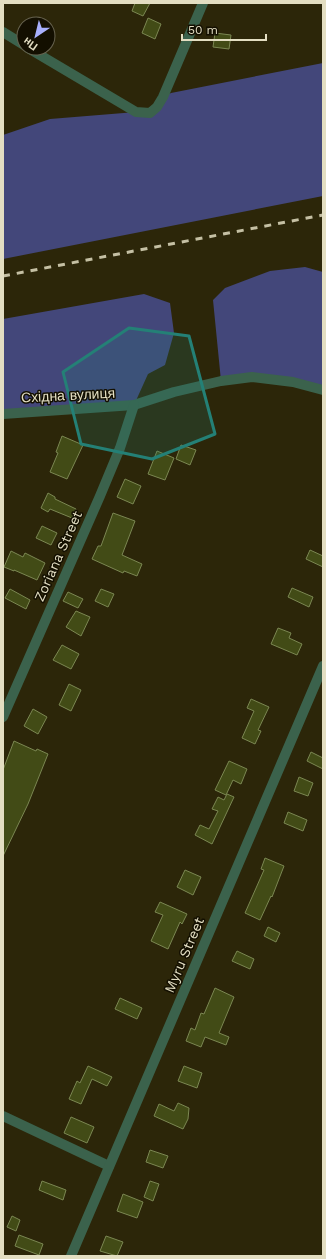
<svg xmlns="http://www.w3.org/2000/svg" width="326" height="1259" font-family="'Work Sans',sans-serif">
<style>
.green{fill:#43477a}
.building{fill:#424b16;stroke:#7b8752}
.lines{fill:none;stroke-linecap:round;stroke-linejoin:round}
.minor{stroke:#3b624c;stroke-width:10}
.rail{stroke:#c5c0a4;stroke-width:3;stroke-dasharray:7 7;stroke-linecap:butt}
.marked{fill:#248076;fill-opacity:0.2;stroke:#248076;stroke-width:3;stroke-linejoin:round}
.labels{text-anchor:middle;stroke-width:3;stroke-linejoin:round;paint-order:stroke}
.street-label{font-size:14px;fill:#e3dec2;stroke:#130f00}
</style>
<rect width="100%" height="100%" fill="#2c2609"/>
<g class="green">
<path d="M323,63v133l-320,63v-124l47,-16 86,-7 14,1 13,-16 8,-4z"/>
<path d="M305,267l18,5v118l-30,-8 -72,-1 -8,-81 12,-12 45,-17z"/>
<path d="M144,294l26,9 4,30 -9,32 -17,9 -14,31 -131,9v-95z"/>
</g>
<g class="building">
<path d="M135,3h15l-7,13 -11,-5z"/>
<path d="M148,18l13,6 -6,15 -13,-6z"/>
<path d="M215,33l16,2 -2,14 -16,-2z"/>
<path d="M62,436l21,9 -16,34 -17,-7 8,-19 -2,-1z"/>
<path d="M181,445l15,5 -6,15 -14,-6z"/>
<path d="M157,451l17,7 -9,22 -17,-6z"/>
<path d="M125,479l16,7 -8,18 -16,-7z"/>
<path d="M48,493l7,4v2l21,10 -4,9 -22,-9 -2,3 -7,-4z"/>
<path d="M113,513l22,8 -13,34 20,9 -5,12 -13,-5 -1,2 -31,-14 6,-13h3z"/>
<path d="M42,526l15,7 -6,12 -15,-7z"/>
<path d="M310,550l13,6v11l-17,-8z"/>
<path d="M11,551l12,6 2,-4 20,10 -8,17 -23,-10v1l-10,-4z"/>
<path d="M292,588l21,9 -4,10 -21,-10z"/>
<path d="M10,589l20,11 -4,9 -21,-11z"/>
<path d="M101,589l13,5 -6,13 -13,-6z"/>
<path d="M68,592l15,7 -5,9 -15,-7z"/>
<path d="M76,611l14,6 -9,19 -15,-9z"/>
<path d="M278,628l13,5 -2,5 13,6 -5,11 -26,-11z"/>
<path d="M62,645l17,9 -8,15 -18,-9z"/>
<path d="M69,684l12,6 -10,21 -12,-6z"/>
<path d="M251,699l18,8 -11,23 3,1 -6,13 -13,-6 12,-27 -7,-3z"/>
<path d="M33,709l14,8 -9,17 -14,-8z"/>
<path d="M14,741l22,10 1,-2 11,5 -20,50 -25,52v-86z"/>
<path d="M311,752l12,6v11l-16,-8z"/>
<path d="M229,761l18,8 -6,15 -8,-4 -7,15 -11,-5z"/>
<path d="M299,777l14,6 -5,13 -14,-5z"/>
<path d="M227,794l7,3 -22,47 -17,-9 5,-10 9,4 9,-18 -6,-2 6,-12 6,3z"/>
<path d="M288,812l19,8 -4,11 -19,-8z"/>
<path d="M265,858l19,8 -12,31 -1,-1 -11,24 -15,-7 19,-43 -3,-1z"/>
<path d="M185,870l16,7 -8,18 -16,-8z"/>
<path d="M160,902l27,12 -5,10 -2,-2 -12,27 -17,-8 12,-26 -8,-3z"/>
<path d="M268,927l12,6 -4,9 -12,-6z"/>
<path d="M237,951l17,8 -4,10 -18,-8z"/>
<path d="M215,988l19,9 -15,36 10,4 -3,8 -21,-8 -4,10 -15,-6 5,-13 4,2 6,-17 3,1z"/>
<path d="M120,998l22,10 -5,11 -22,-10z"/>
<path d="M88,1066l24,11 -5,9 -15,-7 -11,25 -12,-5 8,-18 3,2z"/>
<path d="M184,1066l18,7 -5,15 -19,-7z"/>
<path d="M178,1103l11,5 -1,11 -5,10 -29,-13 5,-12 15,7z"/>
<path d="M71,1117l23,10 -7,16 -23,-10z"/>
<path d="M150,1150l18,6 -5,12 -17,-6z"/>
<path d="M42,1181l24,9 -3,10 -24,-10z"/>
<path d="M150,1181l9,3 -6,17 -9,-4z"/>
<path d="M123,1194l20,8 -6,16 -20,-7z"/>
<path d="M12,1216l8,4 -4,11 -9,-4z"/>
<path d="M19,1235l24,9 -4,11 -24,-9z"/>
<path d="M106,1236l17,6 -6,14 -17,-5z"/>
</g>
<g class="lines">
<g class="minor">
<path d="M3,32l21,13"/>
<path d="M28,48l108,64 14,1 7,-6 6,-10 40,-94"/>
<path d="M3,414l131,-9 40,-13 47,-11 31,-4 41,5 30,8"/>
<path d="M3,717l97,-221 20,-48 14,-43"/>
<path d="M3,1116l106,50"/>
<path d="M71,1256l252,-590"/>
</g>
<path class="rail" d="M3,276l320,-61"/>
</g>
<path class="marked" d="M129,328l60,8 26,98 -63,25 -71,-15 -18,-72z"/>
<g class="labels">
<g class="street-label">
<text transform="translate(68 395) rotate(-3)" y="5">Східна вулиця</text>
<text transform="translate(58 556) rotate(-66)" y="5">Zoriana Street</text>
<text transform="translate(184 955) rotate(-67)" y="5">Myru Street</text>
</g>
</g>
<rect width="326" height="1259" fill="none" stroke="#e3dec2" stroke-width="8"/>
<g transform="translate(36 36) rotate(215)"><circle r="19" fill="#130f00" stroke="#66624e"/>
<path d="M0-3L7 15L0 10L-7 15Z" fill="#a8b0fc"/>
<text y="-6" font-size="11" font-weight="bold" text-anchor="middle" fill="#e3dec2">Пн</text>
</g>
<path d="M182 34v6h84v-6" fill="none" stroke="#e3dec2" stroke-width="2"/>
<text x="188" y="34" font-size="12" fill="#e3dec2" stroke="#130f00" stroke-width="3" paint-order="stroke">50 m</text>
</svg>
